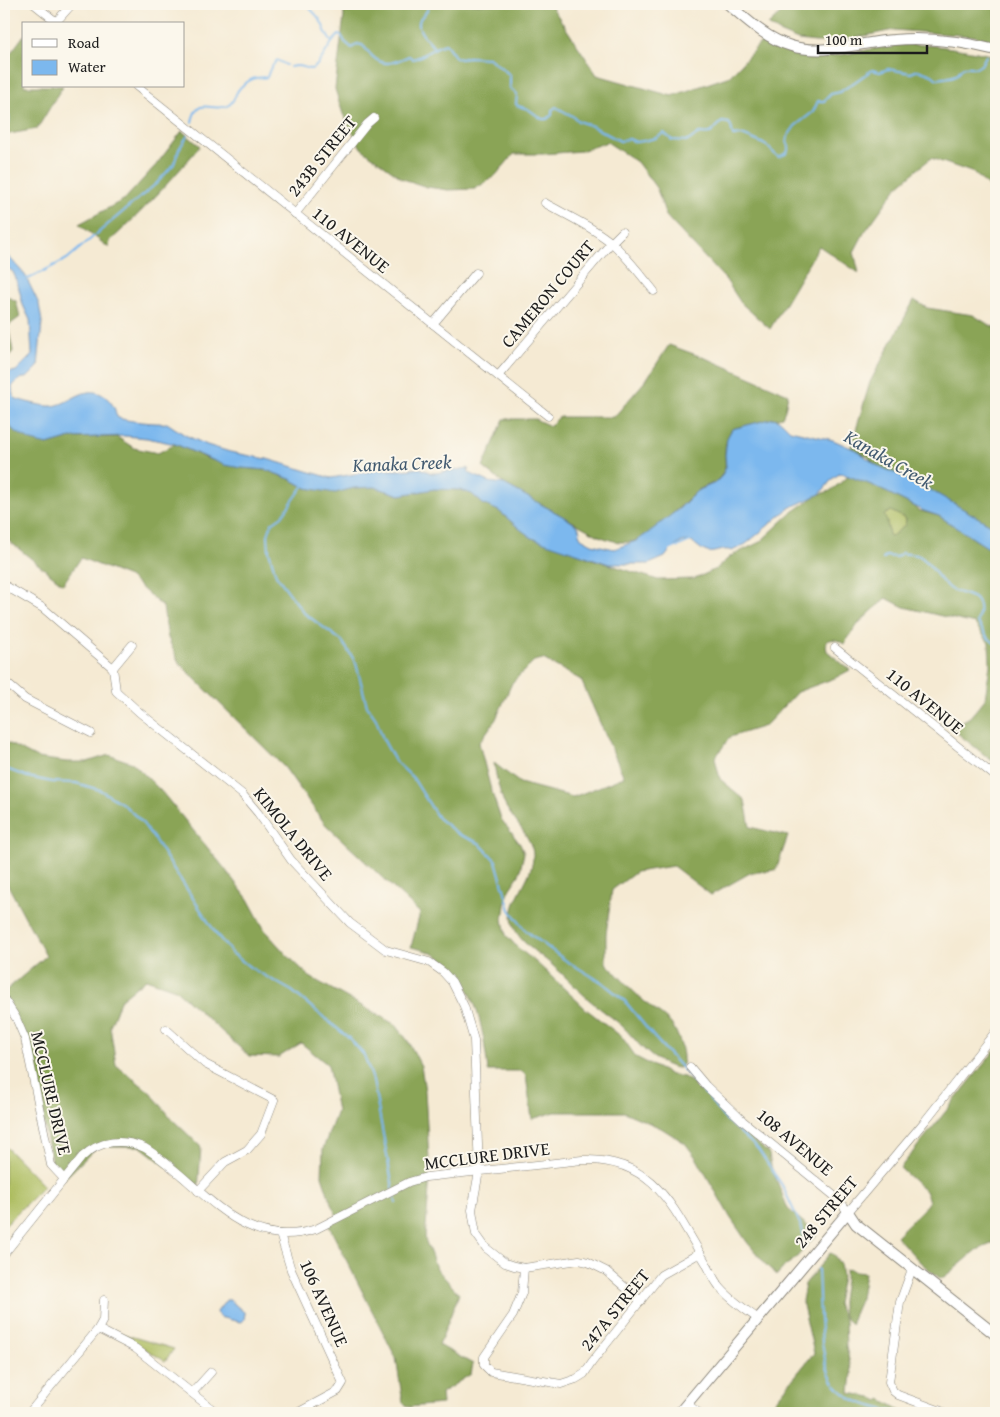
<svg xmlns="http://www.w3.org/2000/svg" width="1000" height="1417" font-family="'Gentium Book Plus',serif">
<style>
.green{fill:#adbd60;stroke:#646c3e}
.forest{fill:#8aa456;stroke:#536039;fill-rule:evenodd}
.water{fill:#7cb8ee;stroke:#4c6a85}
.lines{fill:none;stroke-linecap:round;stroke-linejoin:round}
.stream{stroke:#7cb8ee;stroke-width:2}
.minor-casing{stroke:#888378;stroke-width:9}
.major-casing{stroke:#888378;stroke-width:12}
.minor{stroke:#fff;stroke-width:8}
.major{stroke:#fff;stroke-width:10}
.labels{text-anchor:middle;stroke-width:4;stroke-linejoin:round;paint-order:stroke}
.street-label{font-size:18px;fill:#1c1c1c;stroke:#fbf7ec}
.water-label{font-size:19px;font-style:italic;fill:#425a70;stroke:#fbf7ec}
</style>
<rect width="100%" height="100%" fill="#fbf7ec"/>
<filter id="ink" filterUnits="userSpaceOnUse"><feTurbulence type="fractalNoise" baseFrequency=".02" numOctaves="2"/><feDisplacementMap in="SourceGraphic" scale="10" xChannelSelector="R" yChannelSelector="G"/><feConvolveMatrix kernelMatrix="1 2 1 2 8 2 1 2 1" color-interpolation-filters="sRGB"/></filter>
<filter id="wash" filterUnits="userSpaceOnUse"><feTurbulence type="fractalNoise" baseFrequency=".0096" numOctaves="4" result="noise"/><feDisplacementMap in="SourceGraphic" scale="20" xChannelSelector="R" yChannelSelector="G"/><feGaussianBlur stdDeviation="1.12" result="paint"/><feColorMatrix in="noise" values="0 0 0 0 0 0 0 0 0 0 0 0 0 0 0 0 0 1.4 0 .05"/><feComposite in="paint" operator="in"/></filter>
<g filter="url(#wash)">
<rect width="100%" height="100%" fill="#f5ead3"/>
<g class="green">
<path d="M891,511l15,8 -1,6 -13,11 -3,-1 -2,-4 1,-4 -5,-12z"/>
<path d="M4,1145l40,41 -40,40z"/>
<path d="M106,1329l68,20 -9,12 -28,-17z"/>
</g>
<g class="forest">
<path d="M343,4h207l47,71 75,21 58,-20 33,-36c19,11 40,17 62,16 24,0 48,-9 72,-11 32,-2 64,4 95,10l4,1v138l-22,-21 -43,-15 -33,28 -34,47 -10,19 5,21 -40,-27 -49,83 -29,-26 -15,-23 -60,-64 -9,-27 -20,-27 -30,-20 -26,9 -37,3h-30l-19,22 -20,13 -27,1 -21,-3 -24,-8 -42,-31 -18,-34 -8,-25 9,-73z"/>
<path d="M791,4h205v38l-23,-6 -79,-6 -61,12h-17l-18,-2 -17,-7 -13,-8z"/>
<path d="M24,35v51h39l-26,43 -33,6v-73z"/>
<path d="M182,131l18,15c-28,34 -57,65 -90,95l-1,7 -30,-24 46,-25 31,-34z"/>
<path d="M4,295l12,6 4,16 -12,9 5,25 -9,14z"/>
<path d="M914,300l13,8 46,7 18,11 5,1v201l-73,-42v-6l-2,-1 -5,4 -4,-1 -36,-17 -9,-9 -16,-9 19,-65z"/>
<path d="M669,345l44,16 75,33 -3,16 -3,7 -50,12c-5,8 -7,16 -7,25 0,10 2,14 -4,22 -6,9 -17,9 -25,16 -16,13 -47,49 -67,50 -11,1 -20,-2 -30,-6l-95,-52 -21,-17 21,-48h31l15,7 9,-9h55l32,-37z"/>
<path d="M4,418l9,12 34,15 24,-7 46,-1 17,11 24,5 17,-9 33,15 34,9 24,2 24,9 16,9 29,4 19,-4 21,-1 25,8 34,-6 26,1 12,4 11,10 16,7 21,18 69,29 69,22 36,-1 22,-10 15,-13 29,-14 30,-28 27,-19 13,-4 19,-15 25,10 42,21 1,3 22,6 57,37v211l-45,-36 19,-11 15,-18 5,-35 -1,-21 -14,-19 -71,-17 -18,-9 -27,25 -15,21c-6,-4 -10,-6 -17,-3l-1,5 1,5 23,19 -15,8 -38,14 -32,34 -35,11 -15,21 5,21 25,21 5,27 38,9 -12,34 -26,3 -39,22 -38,-29 -37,6 -24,18 -6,44v29c13,13 25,27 39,39 8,8 20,14 27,23 6,8 17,37 7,43 -9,0 -23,-8 -30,-14 -11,-9 -19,-21 -29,-30 -11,-9 -23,-17 -33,-26 -12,-11 -23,-23 -36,-34 -13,-11 -31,-21 -37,-37 -9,-23 17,-45 19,-68 2,-21 -21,-38 -29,-56 -5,-13 -8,-26 -10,-40l26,20 53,14 51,-20 -43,-97 -38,-21 -9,2 -22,22 -16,36 -17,24 12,47 10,29 19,25 4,9 -5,22 -10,15 -4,15 -2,14 3,16 12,13 19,15 49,46 36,28 14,20 35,18 13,2 9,6 76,71 2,12 17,43 29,25 -22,25 -10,7 -8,9 -10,-9 -20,-24 -17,-25 -33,-58 -12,-16 -24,-15 -37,-16h-69l-23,7 -6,-43 -4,-5h-34c-5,-43 -12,-95 -54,-117 -7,-4 -16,-5 -23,-7l9,-34 -95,-89 -40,-56 -106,-105 -11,-25 -5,-31 -34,-30 -48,-19 -18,26 -59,-47zM891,511l15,8 -1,6 -13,11 -3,-1 -2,-13 -3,-7z"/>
<path d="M4,741l33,17 30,4h20l22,-7 24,8 28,28 60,73 27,35 18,33 20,22 24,23 86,48 12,16 13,25 4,25 5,85 -5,63 11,29 23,26 -20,51 34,19 -2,10 -30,19 1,11 -33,3 -6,-4 -7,-45 -68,-134 10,-6 -6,-12 -10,-30 1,-27 14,-38 -9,-46 -27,-22 -22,14 -30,-1 -74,-67 -29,-10 -25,20 -11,27 6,39 34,27 23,28 28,27 -3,44 -58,-45h-42l-34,33 -11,-11 -24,-116 -25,-53v-7l42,-36 -42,-78z"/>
<path d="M996,1049v193l-19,8 -20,17 -16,12 -20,-16 -25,-27c11,-12 24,-21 33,-35l-4,-10 -25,-23z"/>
<path d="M830,1253l3,1 7,10 2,12 -5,28 8,16 1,27 6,26 -2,20 21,4 8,4 2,-2 25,14h-126l-6,-11 40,-49 -12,-52 3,-17z"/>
<path d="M850,1269l5,3 10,1 -4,25 -9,21v5c-19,-11 -5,-36 -7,-54z"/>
</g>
<g class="water">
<path d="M4,255l6,3 15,17 14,29 3,18 -4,45 -11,11c-7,-1 -11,4 -15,9 1,3 0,9 3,11 5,3 31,9 37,8 13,-1 24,-12 36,-14 12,-2 23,7 27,18 0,1 2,6 2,7 4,4 43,7 50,6l18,12 22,10 23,7 37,7 64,19 48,-8h24l17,-2 11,5h5l32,-5 1,5 20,9 15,2 62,34 12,8 2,5 -1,3 2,4 11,6 22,5 22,-8 12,-8 32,-25 17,-17 18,-8 6,-6 5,-10 -1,-12 2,-17 5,-9 42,-11 8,4 8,8 43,10 25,11 18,14 44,19 76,44v25l-57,-37 -15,-5 -50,-25 -33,-13 -8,5 -13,16 -31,14 -43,36 -14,7c-10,-4 -16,3 -25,1 -7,-2 -11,-9 -18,-11l-7,1 -11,7 -6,8 -16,7h-40l-77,-26 -12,-9 -21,-18 -16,-7 -11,-10 -12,-4 -26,-1 -34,6 -25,-8 -21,1 -19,5 -29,-5 -16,-9 -24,-9 -24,-2 -18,-3 -49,-21 -28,-6 -22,-2 -54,2 -24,7 -16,-4 -18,-11 -9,-12v-44l12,-3 16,-16 -2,-35 -7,-15 -6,-24 -4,-9 -9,-7z"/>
<path d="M226,1300h4l15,13 -1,7 -4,2 -21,-5 -2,-5z"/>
</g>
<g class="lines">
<g class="stream">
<path d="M307,4c3,6 6,7 10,12 7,7 7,17 14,25"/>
<path d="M427,4l1,5c-2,4 -6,7 -8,10 -5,11 8,21 14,29"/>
<path d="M290,67c3,-1 6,-1 8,-1 5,0 9,3 12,3 10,0 19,-28 29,-34h2l4,7 7,6 5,-4 5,1c4,3 6,7 10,11 13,13 24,5 37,0l4,3c12,-3 21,-13 33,-15l10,14 5,1 7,-2 21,1 21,17v13l7,6 -1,10 2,2 10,3 14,10h5l5,-4v-5l4,-3 18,10 4,4 14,5 28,15 9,-2 7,3 7,-1 13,-3 8,-5 8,7 16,1 11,-8c17,2 11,-2 23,-11l7,1 2,3 2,10c3,0 5,-1 8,-1 2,0 24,9 26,11 5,4 6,8 12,11l8,-4 2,-6 -2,-5 1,-6 7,-10 18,-14 5,-11h6l7,-7 9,-2 32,-22 8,2 8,-3 23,4 7,-3 14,5 5,4c4,-1 9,-1 13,-2 16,-3 4,-14 26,-9l5,-3 5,-9"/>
<path d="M4,107c8,9 5,17 0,27"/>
<path d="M192,122c5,-28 21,-8 37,-17 4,-3 6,-8 8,-13 3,-6 12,-12 18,-14 4,-1 8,0 12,-1l3,-8 7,-9 9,5"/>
<path d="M26,279l4,-1 37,-19 90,-76 17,-19 5,-15 9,-14"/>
<path d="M304,485l-22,31 -10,7 -4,12 1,16 7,24 28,38 38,28 14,22 11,43 9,13 7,20 12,22 18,17 25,40 20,16 21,9 17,18 14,49 16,21 39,29 38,23 21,17 29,36 54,60 16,21 35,32 24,36 20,43 3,17"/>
<path d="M669,550l24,-10"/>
<path d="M883,559l3,-3 10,1 6,-4c6,2 13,0 19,4 12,9 17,23 29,32 7,4 21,6 25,10 7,7 4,16 2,23l11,16 8,6"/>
<path d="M4,768l24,9 24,5 24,1 24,7 23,14 18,17 13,18 63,96 15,18 19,15 41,23 58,48 14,16 9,25 20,108"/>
<path d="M394,1193l2,10"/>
<path d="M818,1269c2,30 0,90 16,114"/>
<path d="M836,1385c15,20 39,21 62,28"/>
</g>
</g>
</g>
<g filter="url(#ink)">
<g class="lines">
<g class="minor-casing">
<g id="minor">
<path d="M34,4l25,20"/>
<path d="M56,22l16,-18"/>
<path d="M136,86l412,330"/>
<path d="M545,203c23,13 48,24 68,41 15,14 28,31 41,47"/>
<path d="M295,214l72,-90 7,-6"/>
<path d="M433,324l43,-51"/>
<path d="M498,376l113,-133 11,-11"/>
<path d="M4,585l39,23 70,60"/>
<path d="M132,645l-19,23 3,23 23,21 103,82 16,19 33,47 59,63 36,27 43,12 14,10 9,10 12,24 10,34 5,131 -7,39 4,24 10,14 19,15 9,3 10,2 55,-8 9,2 18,9 35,30"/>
<path d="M835,648l161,129"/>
<path d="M4,681l21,18 66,34"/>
<path d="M4,999l12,19 9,21 26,126 13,14"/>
<path d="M166,1029l39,35 69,36 -13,34 -14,16 -22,12 -27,29"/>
<path d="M690,1067l16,19 37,35 95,78 10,13 77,-91 71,-90"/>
<path d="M280,1234l11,36 52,113 -5,8 -41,22"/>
<path d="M4,1254l78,-97c18,-17 41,-19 63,-9 56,34 95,106 171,81l93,-47 17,-5 156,-17c73,-3 92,50 124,103 4,8 8,17 13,23 10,13 26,23 39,33"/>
<path d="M524,1268l-2,25 -9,22 -29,42v8l7,7 70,12 15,-5 8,-5 8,-12 69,-87 39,-22"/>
<path d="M912,1269l-12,33 -11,80 4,9 5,4 43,16"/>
<path d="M98,1329l37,19 82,65"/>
<path d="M192,1393l19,-21"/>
<path d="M687,1404l12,9"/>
<path d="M29,1413l69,-84 5,-9 1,-20"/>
</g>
</g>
<g class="major-casing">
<g id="major">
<path d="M728,4c19,16 39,35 63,42 34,10 69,-4 103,-6 33,-3 70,2 102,10"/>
<path d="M679,1413l169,-201 8,12 140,111"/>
</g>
</g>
<use href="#minor" class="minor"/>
<use href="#major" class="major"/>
</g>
</g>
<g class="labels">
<g class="street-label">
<text transform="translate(322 156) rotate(-51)" y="6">243B STREET</text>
<text transform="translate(351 240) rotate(39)" y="6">110 AVENUE</text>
<text transform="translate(548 294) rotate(-50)" y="6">CAMERON COURT</text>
<text transform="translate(925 701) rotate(39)" y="6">110 AVENUE</text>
<text transform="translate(293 834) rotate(51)" y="6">KIMOLA DRIVE</text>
<text transform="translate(51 1093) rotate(77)" y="6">MCCLURE DRIVE</text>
<text transform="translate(795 1142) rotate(40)" y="6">108 AVENUE</text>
<text transform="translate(487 1156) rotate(-7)" y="6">MCCLURE DRIVE</text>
<text transform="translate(826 1212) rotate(-50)" y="6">248 STREET</text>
<text transform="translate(324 1303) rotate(66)" y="6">106 AVENUE</text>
<text transform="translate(615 1310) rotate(-51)" y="6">247A STREET</text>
</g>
<g class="water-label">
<text transform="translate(889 459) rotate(30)" y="7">Kanaka Creek</text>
<text transform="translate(402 463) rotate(-2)" y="7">Kanaka Creek</text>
</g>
</g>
<rect width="1000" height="1417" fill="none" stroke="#fbf7ec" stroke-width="20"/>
<rect x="22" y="22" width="162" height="65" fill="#fbf7ec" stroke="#a29f99"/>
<rect x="32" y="39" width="25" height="8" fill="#ffffff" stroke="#a29f99"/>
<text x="68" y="48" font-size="15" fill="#1c1c1c">Road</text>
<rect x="32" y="60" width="25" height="15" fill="#7cb8ee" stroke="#a29f99"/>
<text x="68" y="72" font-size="15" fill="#1c1c1c">Water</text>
<path d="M818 45v8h109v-8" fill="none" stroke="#1c1c1c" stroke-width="2.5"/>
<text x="825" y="45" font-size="15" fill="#1c1c1c" stroke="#fbf7ec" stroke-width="4" paint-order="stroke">100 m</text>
</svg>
